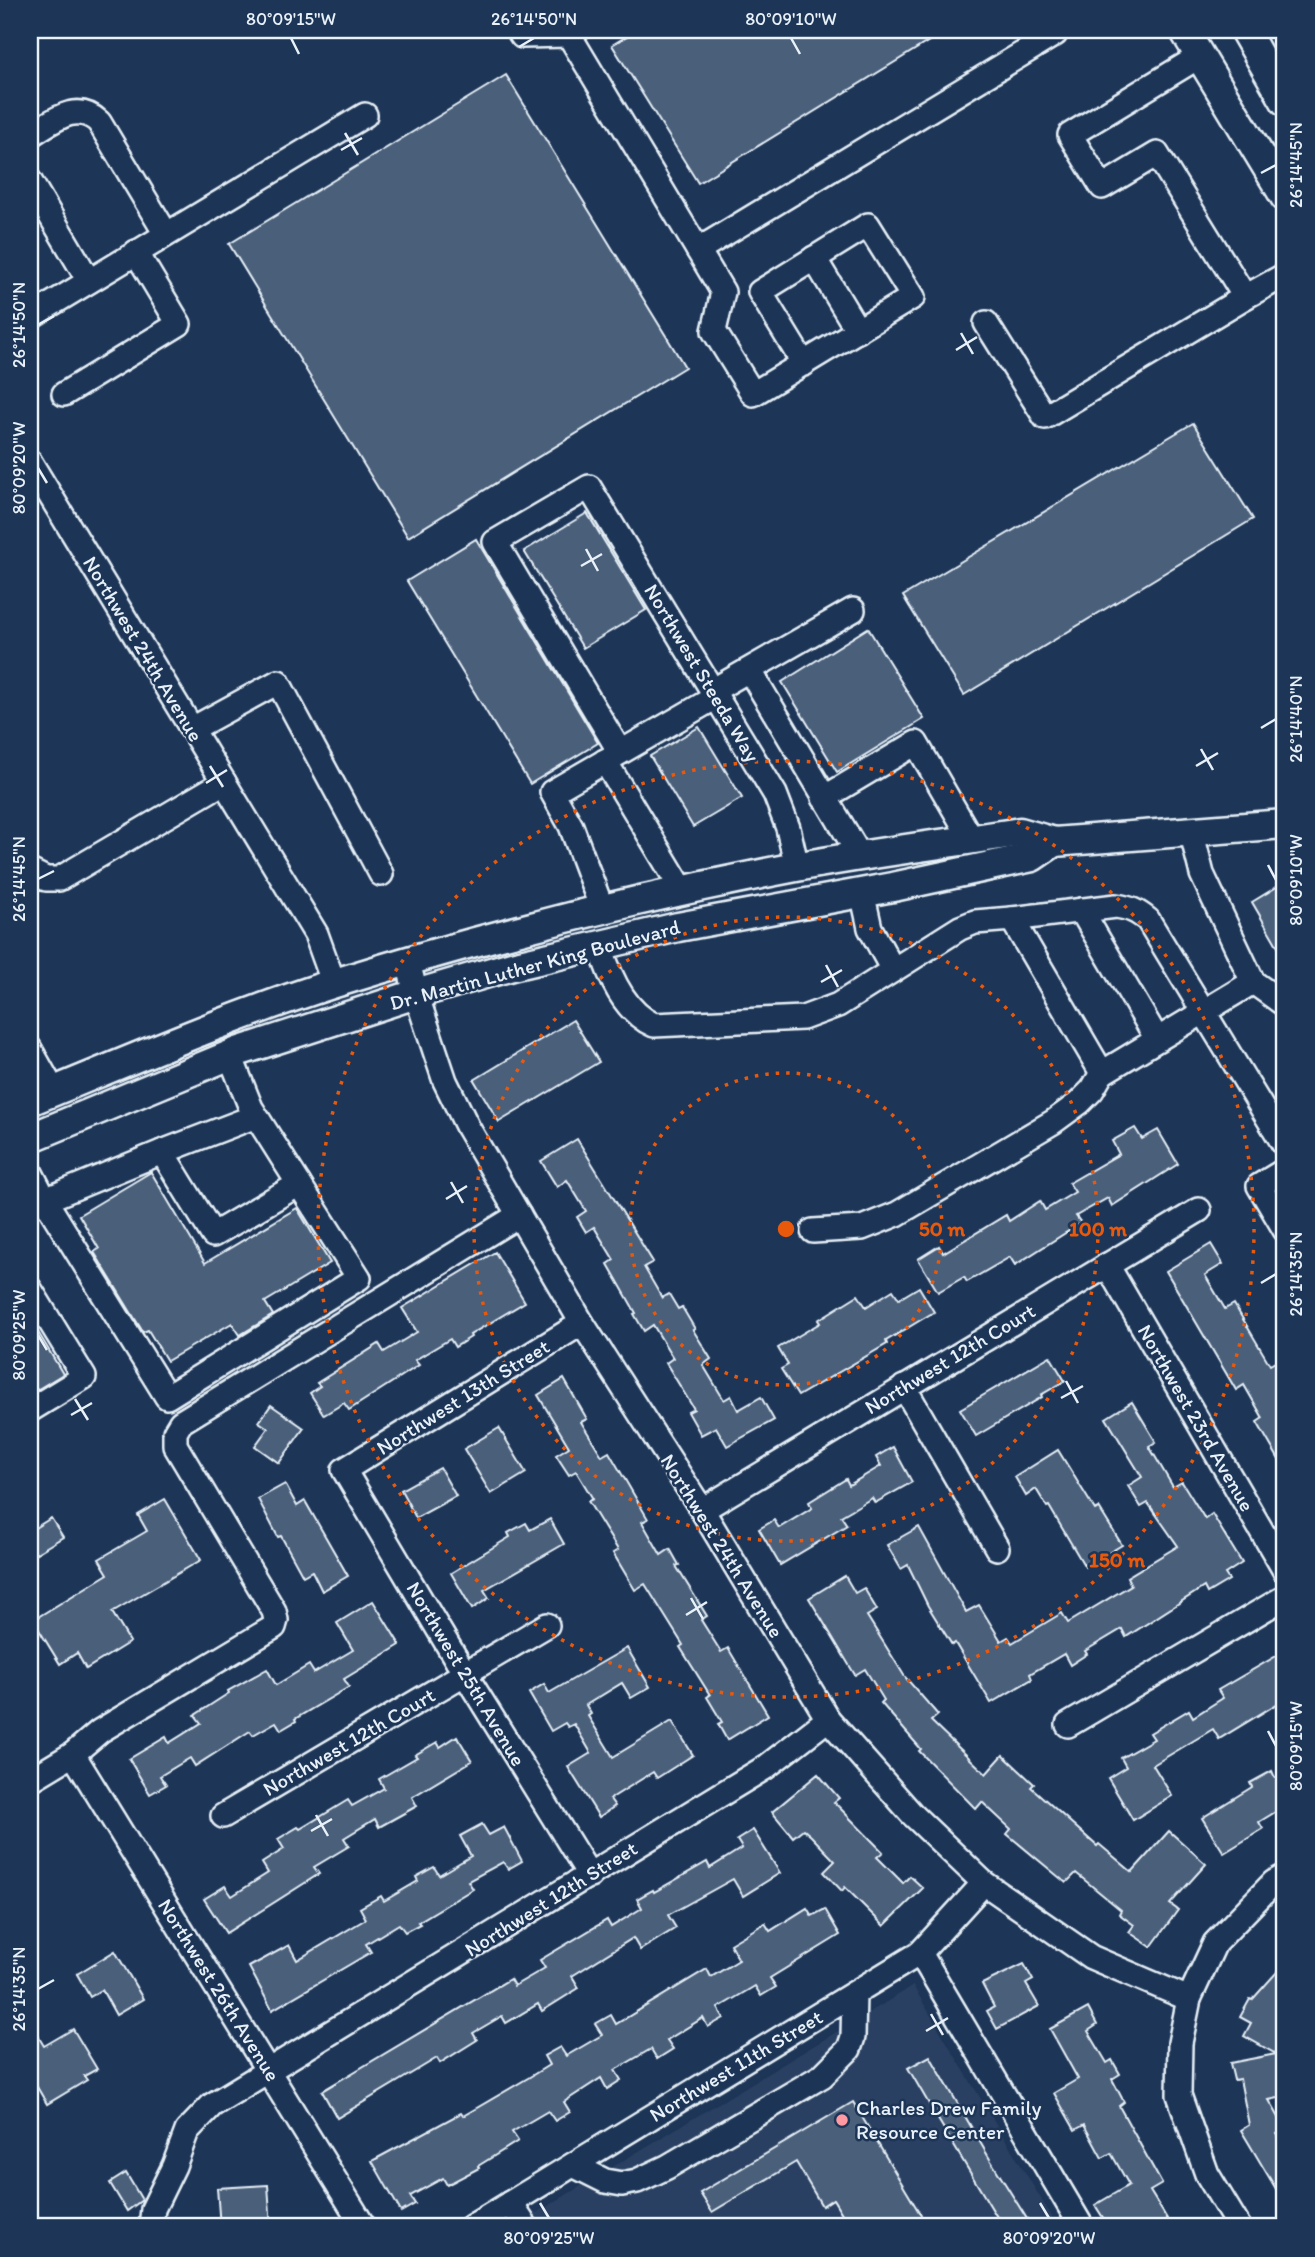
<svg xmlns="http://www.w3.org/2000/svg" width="1315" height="2257" font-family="Itim,sans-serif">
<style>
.built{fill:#2a4162}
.building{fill:#495e7a;stroke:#e8f1f8;stroke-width:2}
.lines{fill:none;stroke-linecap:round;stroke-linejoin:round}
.minor-casing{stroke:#e8f1f8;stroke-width:28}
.major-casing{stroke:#e8f1f8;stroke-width:33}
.minor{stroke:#1d3557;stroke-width:23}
.major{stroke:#1d3557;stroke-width:28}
.ticks{fill:none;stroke:#e8f1f8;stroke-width:2.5}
.ring{fill:none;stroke:#e8590c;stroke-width:3.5;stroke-dasharray:3.5 7}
.poi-dot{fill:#ff9aa2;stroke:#1d3557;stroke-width:2.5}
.labels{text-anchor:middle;stroke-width:5;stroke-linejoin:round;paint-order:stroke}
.street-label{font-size:21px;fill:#e8f1f8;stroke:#1d3557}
.poi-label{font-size:21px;fill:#e8f1f8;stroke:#1d3557;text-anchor:start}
.centre{fill:#e8590c;stroke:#1d3557;stroke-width:3.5}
.ring-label{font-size:21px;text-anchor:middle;font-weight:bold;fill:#e8590c;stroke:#1d3557;stroke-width:5;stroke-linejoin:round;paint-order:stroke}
.neatline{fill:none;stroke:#e8f1f8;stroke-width:2.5}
.ticks-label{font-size:18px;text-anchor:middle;fill:#e8f1f8}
</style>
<rect width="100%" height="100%" fill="#1d3557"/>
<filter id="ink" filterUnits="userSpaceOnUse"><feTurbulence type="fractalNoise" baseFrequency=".0143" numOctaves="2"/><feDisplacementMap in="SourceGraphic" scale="14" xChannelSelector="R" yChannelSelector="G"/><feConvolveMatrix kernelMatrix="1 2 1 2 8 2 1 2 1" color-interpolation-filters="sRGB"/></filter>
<g filter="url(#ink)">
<path class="built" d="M913,1986l145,241h-545z"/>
<g class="building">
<path d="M637,30h310l-249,153 -86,-138z"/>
<path d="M506,75l179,292 -277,170 -179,-293z"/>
<path d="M1193,423l60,96 -289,176 -61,-99z"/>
<path d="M587,513l59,97 -63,38 -59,-97z"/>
<path d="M476,539l122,204 -68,41 -123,-203z"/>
<path d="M868,628l56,91 -87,53 -55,-90z"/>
<path d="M699,727l43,71 -49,29 -43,-71z"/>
<path d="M1285,882v77l-33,-57z"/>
<path d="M573,1020l26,42 -100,60 -25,-42z"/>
<path d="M1135,1128l7,11 16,-9 20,34 -66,42 -4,-8 -32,18 5,7 -66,42 -5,-8 -43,25 -3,-5 -26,15 -20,-33 21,-13 4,7 63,-38 3,6 31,-20 5,9 30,-18 -6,-9 50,-29 -7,-13z"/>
<path d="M577,1139l76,123 -9,5 18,31 7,-4 9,15 4,-2 13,22 -2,1 18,29 -8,6 21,35 7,-4 7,14 23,-13 13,23 -47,26 -11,-19 -15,8 -13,-23 6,-3 -28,-46 7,-5 -20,-33 -9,6 -10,-17 2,-1 -28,-49 6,-4 -20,-33 -8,5 -9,-15 9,-6 -19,-31 -10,7 -16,-26z"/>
<path d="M151,1172l54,91 92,-55 33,55 -65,39 8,13 -33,20 -8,-12 -65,38 -19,-31 -5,2 -49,-80 5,-3 -20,-34z"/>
<path d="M1211,1244l12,20 -18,11 20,34 9,-5 36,61 7,-4 8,14v95l-28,-48 6,-4 -19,-33 -8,5 -70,-119z"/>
<path d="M495,1252l30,50 -55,33 1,2 -16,10 -5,-8 -35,21 4,5 -70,45 -5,-7 -20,12 -14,-22 10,-7 -3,-3 62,-39 5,8 33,-20 -15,-24z"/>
<path d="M919,1287l15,25 -48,29 1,3 -89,52 -17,-27 7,-4 -10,-17 42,-25 -2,-3 40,-25 8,12 27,-17 6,9z"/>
<path d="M30,1319l33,55 -33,20z"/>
<path d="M1050,1356l15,25 -24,14 1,2 -66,39 -16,-27z"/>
<path d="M564,1379l23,40 -6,3 21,34 7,-4 39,67 -6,3 19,33 9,-6 9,16 -3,1 31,50 -6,4 20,32 7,-4 40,67 -41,25 -9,-16 4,-2 -15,-25 3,-2 -30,-48 3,-2 -38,-61 -10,6 -22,-37 5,-3 -30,-49 5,-2 -17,-28 -7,4 -13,-20 13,-8 -31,-52z"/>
<path d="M1132,1402l24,40 -7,4 24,41 9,-5 23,37 7,-5 30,49 -17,11 4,6 -22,13 -3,-6 -78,50 -4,-8 -37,22 2,3 -17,11 -6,-11 -34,20 2,5 -41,24 -36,-60 -3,2 -24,-39 -20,-41 -7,4 -14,-24 32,-18 47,85 13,-7 22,36 7,-4 4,6 50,-30 6,10 63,-38 -4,-8 51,-31 -30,-43 -7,4 -13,-21 14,-9 -36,-59z"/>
<path d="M271,1405l33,23 -25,35 -24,-17 13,-18 -9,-6z"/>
<path d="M499,1428l27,45 -35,21 -27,-45z"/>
<path d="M893,1447l19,35 -37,21 -3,-5 -31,18 6,9 -67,40 -21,-36 15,-9 5,8 33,-20 -3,-6 37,-23 3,6 32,-19 -5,-9z"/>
<path d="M1058,1450l37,60 4,-2 23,37 -37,22 -36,-61 -2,1 -11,-18 -10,7 -11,-19z"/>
<path d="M440,1468l16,28 -40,22 -15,-28z"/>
<path d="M285,1484l12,22 8,-5 43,75 -26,15 -10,-20 -9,5 -22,-40 -3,1 -20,-38z"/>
<path d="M165,1499l36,61 -89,52 18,30 -44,27 -9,-16 -17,11 -27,-44 75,-46 -9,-15 48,-28 -9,-16z"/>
<path d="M51,1518l12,19 -33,20v-26z"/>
<path d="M550,1519l14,25 -80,46 5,8 -17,11 -21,-36 59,-36 -2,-4 18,-10 4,7z"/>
<path d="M845,1576l10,17 9,-5 13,22 -10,6 38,61 33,38 -7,6 55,53 17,-19 31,29 -3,3 66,59 2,-2 33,28 37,-41 37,33 -36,40 8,6 -27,37 -22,-15 5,-7 -15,-11 2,-4 -45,-37 -10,10 -59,-49 4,-5 -29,-27 -6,7 -57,-58 2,-2 -40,-46 3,-3 -19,-31 -10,6 -46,-77z"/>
<path d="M373,1601l27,44 -56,34 5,8 -54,32 1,2 -15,9 -5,-8 -23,13 -3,-4 -55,35 -5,-8 -30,18 6,9 -16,9 -21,-35 37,-22 3,6 32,-20 -6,-8 34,-22 -1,-2 39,-22 9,16 33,-20 5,8 39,-23 -16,-27z"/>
<path d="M627,1648l23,39 -19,11 -9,-15 -36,22 5,9 -3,2 25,41 59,-36 21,34 -36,23 -4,-6 -43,27 5,7 -16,11 -31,-50 23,-14 -17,-29 -6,3 -3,-4 -14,8 -22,-38 15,-9 5,9z"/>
<path d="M1285,1651v48l-66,40 -6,-10 -60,36 19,31 -39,24 -25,-42 18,-11 -5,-9 33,-19 -4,-6 39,-23 4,7 30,-19 -5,-8z"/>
<path d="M457,1736l15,25 -60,36 5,9 -38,21 -4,-8 -31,19 5,8 -35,21 5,7 -93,59 -22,-34 21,-13 7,10 36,-23 -6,-10 22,-14 -6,-10 20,-12 2,2 48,-29 4,6 32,-18 -5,-9 38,-22 -2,-2 22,-13 3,5z"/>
<path d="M1272,1771l3,7 10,-6v34l-26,16 4,7 -39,24 -22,-35 50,-31 -2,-4z"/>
<path d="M818,1774l21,24 -5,4 49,50 -6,5 26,26 7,-7 13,12 -39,38 -39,-39 -3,4 -18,-19 11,-11 -24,-25 -8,-7 -10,8 -21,-25z"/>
<path d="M482,1824l7,11 15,-8 18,34 -14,8 -5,-7 -35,19 5,8 -55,33 2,2 -15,8 -6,-8 -33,20 5,8 -99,58 -23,-43 40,-22 8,15 69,-41 -6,-11 21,-12 3,5 34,-20 -2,-4 18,-10 5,8 32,-19 -11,-20z"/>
<path d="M753,1830l27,43 -37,23 -10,-17 -65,36 8,13 -36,22 -7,-12 -61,38 7,12 -37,23 -4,-7 -32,19 -4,-7 -29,17 4,7 -37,23 -3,-5 -100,60 -15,-27 188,-112 4,7 31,-18 -5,-8 67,-40 4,7 31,-19 -5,-9 16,-9 1,2 53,-30 3,6 32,-20 -5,-8z"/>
<path d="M807,1908l5,8 13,-7 15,26 -70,43 6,9 -15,9 -6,-10 -37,22 6,10 -16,9 -5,-9 -36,22 6,9 -16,10 -6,-10 -36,21 6,10 -14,9 -6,-11 -37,24 6,10 -15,9 -7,-10 -36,21 6,9 -40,25 1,2 -32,17 -4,-7 -33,18 5,8 -14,8 -29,-51 89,-48 2,3 65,-38 21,-13 -5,-9 16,-9 6,9 36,-21 -7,-11 16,-9 5,9 91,-55 4,8 28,-17 -9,-16 35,-21 5,8z"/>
<path d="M115,1951l28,48 -27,16 -14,-25 -12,7 -13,-23z"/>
<path d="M1285,1963v96l-3,-2 -5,9 6,31 -14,3 16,28 -8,6 8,13v57l-44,-74 8,-5 -9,-46 -6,1 -4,-17 46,-9 -32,-18 7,-13 -11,-6 10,-18 2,1z"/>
<path d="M1024,1964l9,16 -7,4 13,22 -42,23 -10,-18 7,-4 -12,-23z"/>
<path d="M1088,2008l9,17 -9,6 19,32 5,-3 8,14 -8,5 12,23 -5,4 43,78 -12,7 22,36h-63l-14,-22 34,-20 -18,-32 -9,5 -18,-33 -9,5 -21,-37 24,-14 -28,-50z"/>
<path d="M30,2023l14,23 29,-17 24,40 -13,7 3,4 -40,24 -17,-29z"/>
<path d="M930,2056l61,105 41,66h-29l-67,-111 -28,-48z"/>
<path d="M853,2102l75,125h-78l-17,-28 -11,7 -26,-44 -84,50 -12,-19z"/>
<path d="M126,2173l16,27 -15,11 -17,-28z"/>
<path d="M268,2185l3,42h-51l-3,-39z"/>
</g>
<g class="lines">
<g class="minor-casing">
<g id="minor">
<path d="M518,30l4,6 47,-1"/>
<path d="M577,30l-8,5 129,215 357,-216 -2,-4"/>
<path d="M1200,56l-130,79 32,52 55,-33 88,143 40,-22"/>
<path d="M30,135c22,-13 46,-35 69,-13l67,112"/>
<path d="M30,181l59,100"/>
<path d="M698,250l25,42 -9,39 39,63 160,-97 -45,-72 -108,67 44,72"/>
<path d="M814,258l44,73"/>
<path d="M30,317l335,-202"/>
<path d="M986,323l59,94 200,-120"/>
<path d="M64,394l115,-70 -43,-72"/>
<path d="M30,462l286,472 18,50"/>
<path d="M750,671l110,185"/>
<path d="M712,691l141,-81"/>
<path d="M192,729l86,-47 103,192"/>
<path d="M620,752l-125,-210 94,-55 186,307 13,34 9,39"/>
<path d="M605,761l78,130"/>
<path d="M824,798l92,-55 56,97"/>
<path d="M30,871l16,8h13l165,-97"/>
<path d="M862,892l8,36 23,42"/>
<path d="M602,909l-31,-83 -19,-34 164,-95"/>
<path d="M1081,910l76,129"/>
<path d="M1012,919l104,-13c14,2 21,5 32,14l137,226"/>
<path d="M600,946c9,29 24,66 54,79l149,-7 35,-13 122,-77 15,-6 37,-3 90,154 151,-91 -51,-108 -11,-44"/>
<path d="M408,962l8,32 29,87 23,47 114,195 120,187 126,209 84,95 72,69 107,74 98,42"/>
<path d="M1253,982l32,23"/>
<path d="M30,1049l24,43"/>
<path d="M230,1055l21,53 48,76 -86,51 -51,-83 94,-36"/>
<path d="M1285,1170l-26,16 26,44"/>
<path d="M30,1171l15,29 117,-48"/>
<path d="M45,1200l122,197 192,-119 -60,-94"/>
<path d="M813,1231l49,-3 35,-14 156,-92 26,-19 13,-13 10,-17"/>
<path d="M1107,1265l178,306"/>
<path d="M30,1289l54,88 -54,33"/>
<path d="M582,1323l-238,147 121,204 125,202"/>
<path d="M904,1387l93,161"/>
<path d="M702,1510l497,-300"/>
<path d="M1068,1725l217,-128"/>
<path d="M73,1754l291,473"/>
<path d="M30,1780l43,-26 27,-23 174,-104 2,-7 -2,-9 -99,-166v-13l6,-10 338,-207"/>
<path d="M223,1816l324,-191"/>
<path d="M920,1953l162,274"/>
<path d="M573,2165l32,16 17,3 15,-3 30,-14 155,-91 27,-27 4,-12 1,-43"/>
<path d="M510,2203l16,24"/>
<path d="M151,2227l2,-18 21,-43 13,-35 25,-26 554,-338 62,-48"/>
<path d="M471,2227l449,-274 64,-70"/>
<path d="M1239,2227l-32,-53 -28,-79 1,-52 9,-44 26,-56 59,-61 11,-6"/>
</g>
</g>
<g class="major-casing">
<g id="major">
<path d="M1184,30l101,167"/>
<path d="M1244,30l41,71"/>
<path d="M30,1101c101,-41 201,-85 305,-118 151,-47 305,-86 461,-116 74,-14 149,-23 224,-35l34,10 231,-18"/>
<path d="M30,1138l210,-87 176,-57 96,-28 166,-39 215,-40 139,-30 22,-15"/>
</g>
</g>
<use href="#minor" class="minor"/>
<use href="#major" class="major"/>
</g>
</g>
<path class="ticks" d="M291,38l8,16M791,38l9,16M519,47l15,-9M345,133l13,22M341,150l21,-12M1261,173l15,-8M38,325l16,-9M961,333l12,21M956,350l21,-13M38,468l9,15M586,549l12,22M581,566l21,-12M1261,728l15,-9M1201,749l12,21M210,766l13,21M1196,766l22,-13M206,783l21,-13M1268,865l8,15M38,879l16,-8M826,965l12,22M821,982l21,-12M451,1182l12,21M446,1199l21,-13M1261,1283l15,-9M38,1335l9,15M1066,1381l12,22M1061,1398l22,-12M75,1399l13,21M71,1415l21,-12M691,1598l12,21M686,1615l21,-13M1268,1731l8,15M316,1815l12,21M311,1831l21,-12M38,1989l16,-9M931,2014l12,21M926,2031l22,-13M540,2203l9,15M1040,2203l9,15"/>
<g class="ring">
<circle cx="786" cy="1229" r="156"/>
<circle cx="786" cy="1229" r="312"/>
<circle cx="786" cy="1229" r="468"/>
</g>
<circle class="poi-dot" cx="842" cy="2120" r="7"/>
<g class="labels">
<g class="street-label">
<text transform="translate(143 649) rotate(59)" y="7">Northwest 24th Avenue</text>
<text transform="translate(702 673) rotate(59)" y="7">Northwest Steeda Way</text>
<text transform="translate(535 965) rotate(-15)" y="7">Dr. Martin Luther King Boulevard</text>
<text transform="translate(950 1359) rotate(-31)" y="7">Northwest 12th Court</text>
<text transform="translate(463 1397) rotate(-32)" y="7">Northwest 13th Street</text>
<text transform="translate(1196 1418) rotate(60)" y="7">Northwest 23rd Avenue</text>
<text transform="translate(722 1546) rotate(58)" y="7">Northwest 24th Avenue</text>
<text transform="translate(466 1674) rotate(59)" y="7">Northwest 25th Avenue</text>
<text transform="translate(349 1742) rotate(-30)" y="7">Northwest 12th Court</text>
<text transform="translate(551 1899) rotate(-32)" y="7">Northwest 12th Street</text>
<text transform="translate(219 1990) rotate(58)" y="7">Northwest 26th Avenue</text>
<text transform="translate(736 2066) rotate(-31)" y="7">Northwest 11th Street</text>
</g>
<g class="poi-label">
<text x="856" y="2115">Charles Drew Family<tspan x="856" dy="24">Resource Center</tspan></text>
</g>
</g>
<circle cx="786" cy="1229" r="10" class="centre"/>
<g class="ring-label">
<text x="942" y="1236">50 m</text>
<text x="1098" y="1236">100 m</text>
<text x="1117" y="1567">150 m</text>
</g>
<rect width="1315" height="2257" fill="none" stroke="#1d3557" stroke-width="77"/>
<rect x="38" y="38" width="1238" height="2180" class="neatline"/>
<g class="ticks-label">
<text x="291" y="25">80°09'15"W</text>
<text x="534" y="25">26°14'50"N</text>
<text x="791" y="25">80°09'10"W</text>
<text transform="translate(1296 165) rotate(-90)" y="6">26°14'45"N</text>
<text transform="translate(19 325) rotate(-90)" y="6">26°14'50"N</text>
<text transform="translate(19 468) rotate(-90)" y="6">80°09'20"W</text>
<text transform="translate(1296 719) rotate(-90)" y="6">26°14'40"N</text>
<text transform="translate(19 879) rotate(-90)" y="6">26°14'45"N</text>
<text transform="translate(1296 880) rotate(-90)" y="6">80°09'10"W</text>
<text transform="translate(1296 1274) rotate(-90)" y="6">26°14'35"N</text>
<text transform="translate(19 1335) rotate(-90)" y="6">80°09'25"W</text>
<text transform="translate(1296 1746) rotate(-90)" y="6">80°09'15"W</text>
<text transform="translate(19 1989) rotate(-90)" y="6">26°14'35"N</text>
<text x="549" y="2244">80°09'25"W</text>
<text x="1049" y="2244">80°09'20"W</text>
</g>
</svg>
